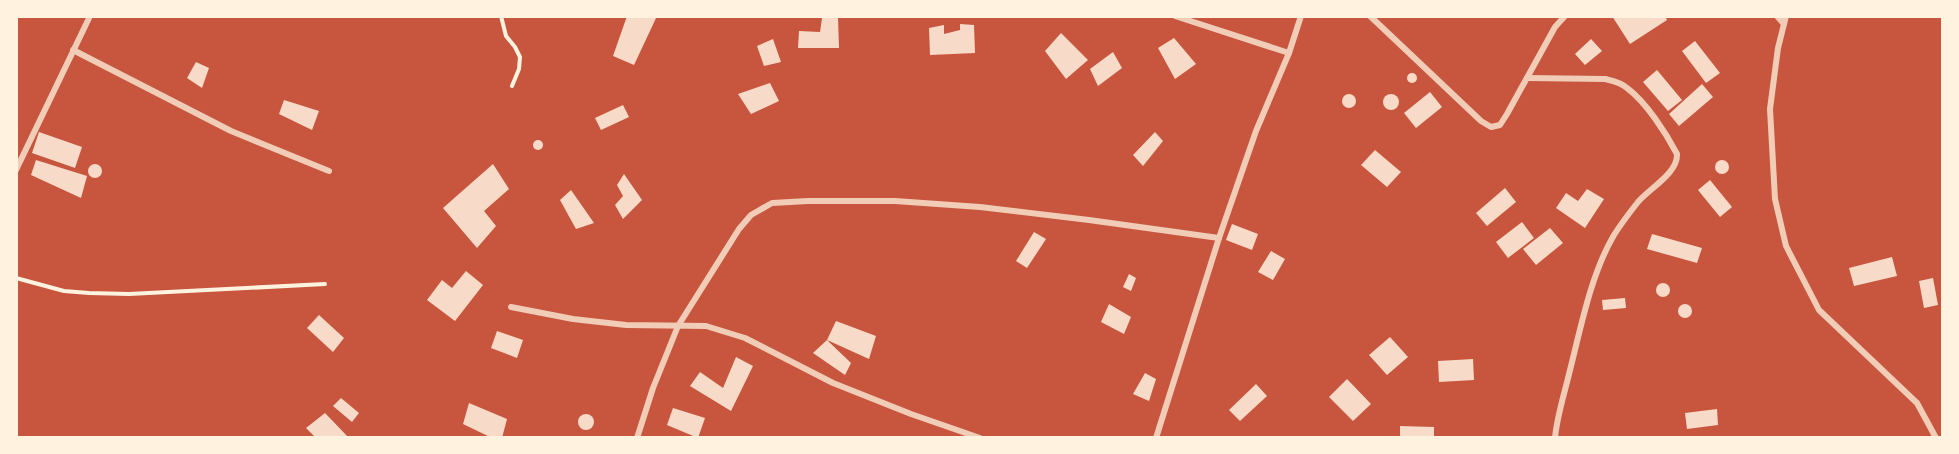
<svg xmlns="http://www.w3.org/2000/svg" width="1959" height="454" font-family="'Nunito Sans',sans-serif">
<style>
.building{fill:#f7dbc8}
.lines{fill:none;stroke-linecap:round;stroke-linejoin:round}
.path{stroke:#fff3e0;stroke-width:4}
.minor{stroke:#f1ccb7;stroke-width:6}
</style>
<rect width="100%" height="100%" fill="#c8553d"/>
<g class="building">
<path d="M627,16h30l-23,49 -21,-9z"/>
<path d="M1612,16h53l2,4 -37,24z"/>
<path d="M838,17l1,31h-41l1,-17 21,1 2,-14z"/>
<path d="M960,24l14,1 1,28 -45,2 -1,-27 15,-3v9l16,-4z"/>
<path d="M1061,33l27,27 -22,19 -21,-28z"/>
<path d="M1174,38l22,26 -21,15 -17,-31z"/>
<path d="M773,39l8,23 -17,4 -7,-20z"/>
<path d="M1591,39l11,12 -17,14 -10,-11z"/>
<path d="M1695,41l25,32 -14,10 -24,-32z"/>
<path d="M1113,52l9,16 -24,18 -8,-17z"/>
<path d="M196,62l13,6 -7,20 -15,-10z"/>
<path d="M1657,70l25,30 -14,11 -25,-29z"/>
<circle cx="1412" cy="78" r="5"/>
<path d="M770,83l9,18 -28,13 -13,-20z"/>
<path d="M1702,84l11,13 -34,29 -10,-12z"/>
<path d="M1430,92l12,15 -26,21 -12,-15z"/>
<circle cx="1391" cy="102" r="8"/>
<circle cx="1349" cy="101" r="7"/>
<path d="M284,100l35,11 -7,19 -33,-16z"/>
<path d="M623,105l6,12 -28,13 -6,-12z"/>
<path d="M39,132l43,15 -7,21 -43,-15z"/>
<path d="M1155,132l8,9 -20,25 -10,-11z"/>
<circle cx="538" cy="145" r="5"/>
<path d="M1375,150l26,22 -14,15 -26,-22z"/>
<circle cx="1722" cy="167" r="7"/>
<path d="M36,160l51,16 -6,22 -50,-23z"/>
<circle cx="95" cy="171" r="7"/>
<path d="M493,164l16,25 -25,22 12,15 -19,22 -34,-40z"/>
<path d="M624,174l18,26 -19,19 -8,-14 8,-9 -6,-11z"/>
<path d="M1710,180l22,27 -12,10 -22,-27z"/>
<path d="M1505,188l11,14 -29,24 -11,-13z"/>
<path d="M1587,189l17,10 -19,29 -29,-20 10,-15 12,8z"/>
<path d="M571,190l23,33 -18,6 -16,-29z"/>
<path d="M1522,222l12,16 -26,20 -12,-16z"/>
<path d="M1232,224l26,10 -6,16 -26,-10z"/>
<path d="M1550,228l13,15 -27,22 -13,-16z"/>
<path d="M1034,232l12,7 -19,29 -11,-7z"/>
<path d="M1652,234l50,14 -5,15 -50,-14z"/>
<path d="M1271,251l14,8 -12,21 -15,-8z"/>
<path d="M1892,257l5,19 -43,10 -5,-18z"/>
<path d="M466,271l17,14 -28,36 -28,-21 15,-20 10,8z"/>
<path d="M1129,274l7,4 -5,13 -8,-4z"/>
<path d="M1933,278l5,27 -14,3 -5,-27z"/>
<circle cx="1663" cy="290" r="7"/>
<path d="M1625,298l1,10 -23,2 -1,-10z"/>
<path d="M1109,304l22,13 -7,17 -23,-12z"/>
<circle cx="1685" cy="311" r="7"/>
<path d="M319,315l25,23 -11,14 -26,-24z"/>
<path d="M836,321l40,15 -7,23 -42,-19z"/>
<path d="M497,331l26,9 -6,18 -26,-10z"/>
<path d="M1390,337l18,20 -21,18 -18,-20z"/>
<path d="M827,340l24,23 -6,12 -32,-22z"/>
<path d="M736,357l17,9 -22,45 -41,-25 10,-14 23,16z"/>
<path d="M1473,359l1,21 -35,2 -1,-21z"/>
<path d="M1145,373l11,6 -7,22 -16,-7z"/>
<path d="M1347,379l24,25 -18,17 -24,-24z"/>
<path d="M1256,384l11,12 -27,25 -11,-11z"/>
<path d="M341,398l18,15 -7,9 -19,-16z"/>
<path d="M469,403l38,16 -5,19h-10l-29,-14z"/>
<path d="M673,408l32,10 -7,20 -31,-13z"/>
<path d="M1717,409l1,16 -31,4 -2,-16z"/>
<path d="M325,413l24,25h-33l-10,-10z"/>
<circle cx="586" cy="422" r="8"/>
<path d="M1400,426l34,1v11h-34z"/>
</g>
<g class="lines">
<g class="path">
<path d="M501,16l5,20 9,11 5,10 -1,12 -7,17"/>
<path d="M16,278l48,13 25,2 40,1 196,-10"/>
</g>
<g class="minor">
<path d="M1175,16l114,37"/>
<path d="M1370,16l111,105 10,6 9,-2 7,-11 48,-87 10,-11"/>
<path d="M1777,16l7,8"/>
<path d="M1786,16l-8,32 -8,61 5,90 11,47 33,64 98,93 19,35"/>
<path d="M73,50l158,81 98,40"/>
<path d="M1527,78l78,1c8,2 15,3 22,9 19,14 39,45 50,66 1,19 -27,34 -39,48 -8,10 -17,22 -24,33 -23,39 -33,92 -44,135 -5,22 -13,45 -15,68"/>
<path d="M16,170l74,-154"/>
<path d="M511,307l62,12 53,6 80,1 39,12 88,45 78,31 69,24"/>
<path d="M637,438l16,-50 25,-62 61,-97 12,-14 21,-12 36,-2h87l85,6 109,13 130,18"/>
<path d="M1156,438l63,-200 37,-107 33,-78 12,-37"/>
</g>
</g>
<rect width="1959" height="454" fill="none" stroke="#fff3e0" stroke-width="36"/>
</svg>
